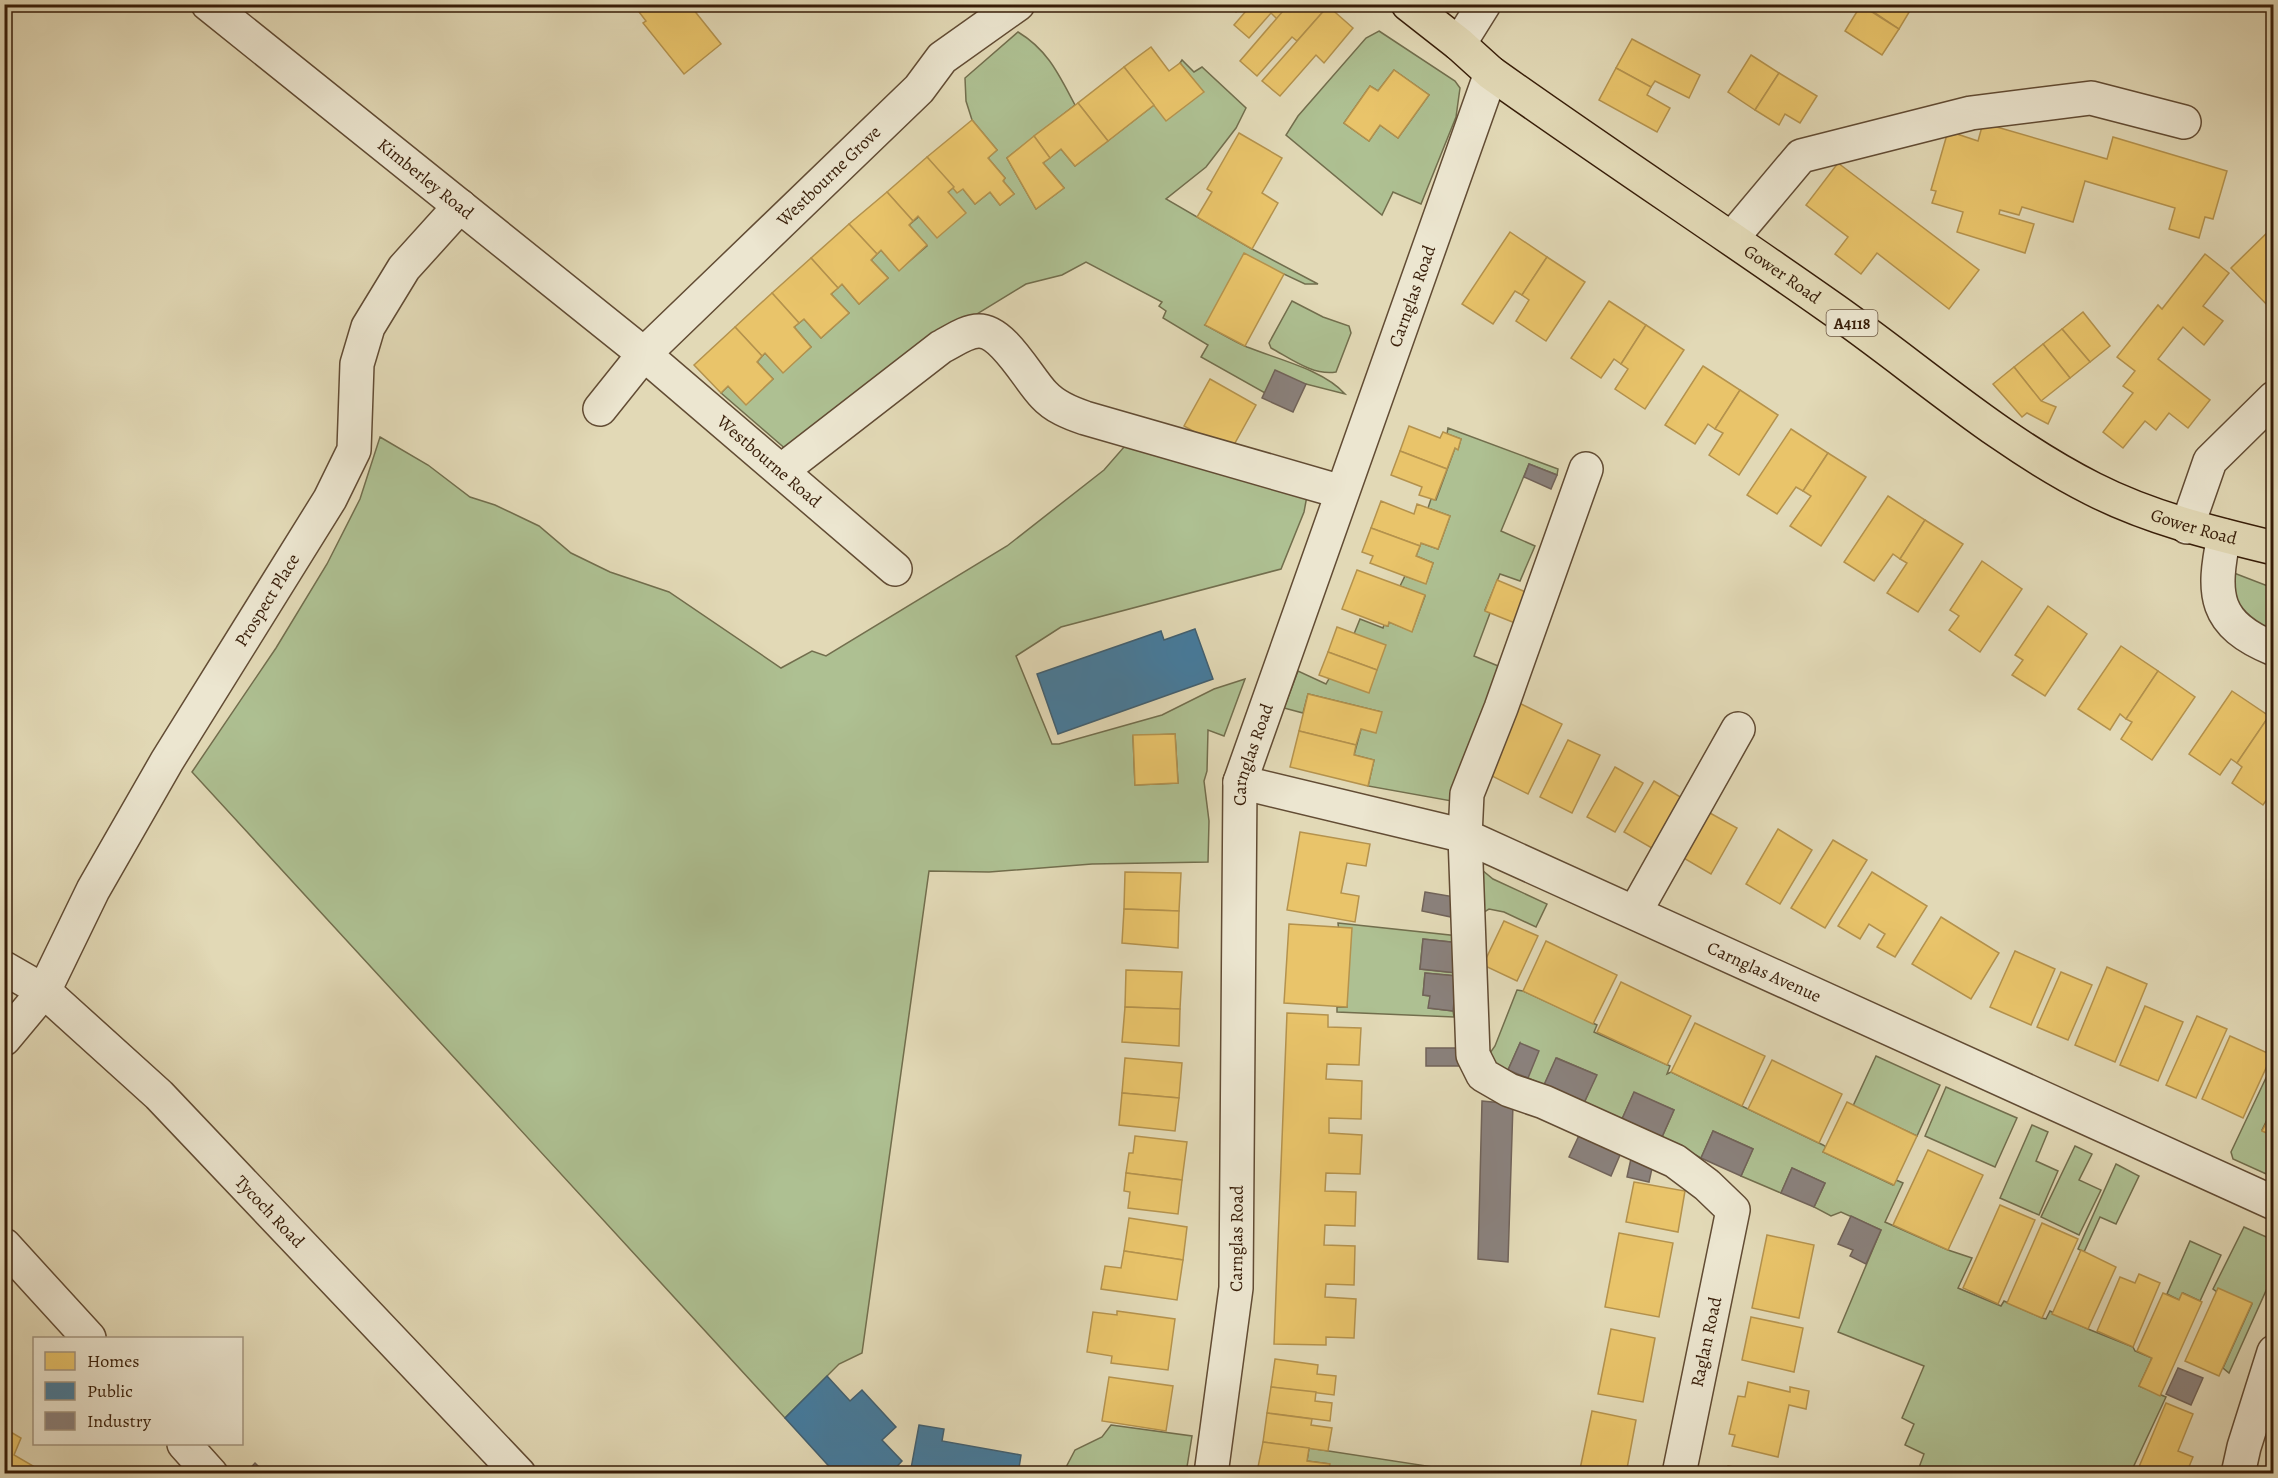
<svg xmlns="http://www.w3.org/2000/svg" width="2278" height="1478" font-family="Alegreya,serif">
<style>
.green{fill:#aec092;stroke:#726e4d;stroke-width:1.5;fill-rule:evenodd}
.homes{fill:#e9c46a;stroke:#b4924d;stroke-width:1.5}
.public{fill:#457b9d;stroke:#415f70;stroke-width:1.5}
.industry{fill:#8a817c;stroke:#716359;stroke-width:1.5}
.lines{fill:none;stroke-linecap:round;stroke-linejoin:round}
.minor-casing{stroke:#624c34;stroke-width:36}
.major-casing{stroke:#371d08;stroke-width:36}
.minor{stroke:#ece6d0;stroke-width:33}
.major{stroke:#e2d9b6;stroke-width:33}
.labels{text-anchor:middle;stroke-width:6;stroke-linejoin:round;paint-order:stroke}
.shield{fill:#ece6d0;stroke:#6d5944;stroke-width:1.5}
.shield-label{font-size:16px;font-weight:bold;fill:#371d08}
.street-label{font-size:18px;fill:#371d08;stroke:#ece6d0}
</style>
<rect width="100%" height="100%" fill="#e2d9b6"/>
<filter id="stains"><feTurbulence type="fractalNoise" baseFrequency=".00333" numOctaves="4"/><feColorMatrix values="0 0 0 0 .2 0 0 0 0 .09 0 0 0 0 .02 0 0 0 .5 -.17"/></filter>
<radialGradient id="worn" r=".72"><stop offset=".6" stop-color="#630" stop-opacity="0"/><stop offset="1" stop-color="#630" stop-opacity=".3"/></radialGradient>
<g class="green">
<path d="M1379,31l76,50 5,7 -4,29 -35,87 -28,-12 -11,23 -96,-80 12,-19 68,-78zM1394,70l35,25 -31,43 -18,-13 -11,16 -25,-18 26,-37 8,5z"/>
<path d="M1018,32c30,18 41,43 57,73l-68,53 29,51 28,-21 -21,-25 18,-14 14,17 79,-61 49,-13 -23,-29 2,-3 12,12 8,-5 44,41 -10,20 -30,39 -40,32 86,50 66,35h-13l-21,-10 -79,51c14,7 28,16 42,22 30,12 77,23 98,47l-39,-10 -41,9 -64,-36 7,-12 -45,-27 3,-7 -7,-5 3,-4 -76,-40 -24,13 -36,9 -82,50 -156,117 -67,-58 7,-7 18,18 27,-25 -16,-17 8,-9 18,19 28,-25 -17,-20 10,-8 17,19 28,-25 -18,-19 11,-10 17,20 29,-26 -17,-18 10,-10 18,20 28,-24 -18,-21 45,-38 9,2 12,15 15,-12 10,13 14,-11 -11,-13 2,-3 -17,-20 9,-8 -25,-30 -6,-19 -1,-23z"/>
<path d="M1292,301l31,16 26,9 2,7 -15,39c-23,4 -46,-14 -65,-24l-2,-5z"/>
<path d="M1448,428l110,41 -1,6 -28,-11 -28,67 34,15 -15,35 -20,-7 -15,36 5,3 -16,43 29,12 -46,134 -89,-16 6,-26 -20,-5 7,-26 20,-17 -73,-18 -5,19 -19,-5 14,-37 28,13 28,-50 6,-15 23,9 1,-3 4,1 1,-4 23,9 13,-35 -25,-10 5,-10 21,7 7,-20 -17,-7 5,-13 17,6 12,-33 -22,-8 3,-9 5,1 19,-52 3,1 3,-10 -14,-5z"/>
<path d="M380,437l48,28 42,32 25,8 44,21 32,27 39,19 59,20 112,76 31,-17 14,5 181,-110 97,-76 27,-31 178,46 -5,27 -23,57 -220,58 -45,29 36,88h7l103,-29 52,-26 31,-10 -21,57 -16,-6 -1,41 -3,10 5,40 -1,41 -116,2 -103,8 -60,-1 -67,482 -23,11 -54,54 -593,-646 84,-124 51,-84 33,-65zM1175,734l3,49 -43,2 -2,-49z"/>
<path d="M2221,568l52,20v44l-24,-9z"/>
<path d="M1482,870l11,9 54,25 -11,23 -32,-15 -15,-3 -8,5z"/>
<path d="M1338,923l121,13 1,7 -37,-4 -3,30 37,4v3l-32,-3 -2,22 7,1 -1,12 24,3 1,6 -117,-5v-5h10z"/>
<path d="M1517,990l6,1 74,34 -3,7 76,34 -3,8 4,-2 152,73 3,2 -3,5 70,33 3,-5 7,3 -18,39 63,28 24,8 -14,30 43,18 3,-5 38,17 4,1 4,-8 38,18 45,18 2,4 17,7 -13,28 27,11 -35,75 2,1h-216l7,-19 -19,-9 9,-21 -12,-6 22,-52 -86,-34 43,-102 -40,-18 -10,4 -17,-9 11,-24 -33,-15 -11,25 -40,-17 12,-27 -40,-18 -12,27 -39,-21 12,-27 -40,-17 -12,26 -38,-16 12,-28 -39,-17 -13,27 -16,-7 -8,-35 -12,27 -23,-10 10,-14z"/>
<path d="M1876,1056l64,29 -23,51 -64,-30z"/>
<path d="M2273,1063v45l-11,22 11,6v41l-40,-18 -2,-7z"/>
<path d="M1946,1087l71,31 -22,49 -70,-31z"/>
<path d="M2032,1125l16,7 -12,29 22,10 -19,44 -39,-17z"/>
<path d="M2075,1146l17,8 -13,26 22,10 -22,45 -38,-18z"/>
<path d="M2116,1164l23,12 -23,48 -16,-7 -16,35 -6,-3z"/>
<path d="M2244,1227l29,13v35l-44,98 -6,-5 29,-64 -34,-15 -1,3 -4,-3z"/>
<path d="M2190,1241l31,14 -21,46 -17,-8 -4,7 -12,-6z"/>
<path d="M1111,1425l81,11 -6,37h-123l12,-23 27,-13z"/>
<path d="M1309,1448l131,20 -1,5h-111l1,-9 -22,-3z"/>
</g>
<g class="homes">
<path d="M633,4h56l32,40 -37,30 -41,-51 3,-2z"/>
<path d="M1228,4h15l-7,8z"/>
<path d="M1252,4h37l-12,15 -6,-6 -22,25 -15,-13z"/>
<path d="M1289,4l39,2 -31,35 -5,-4 -35,39 -17,-15z"/>
<path d="M1862,4h52l-15,25z"/>
<path d="M1861,5l38,24 -17,26 -37,-24z"/>
<path d="M1328,6l25,22 -29,35 -8,-8 -36,41 -18,-15z"/>
<path d="M1632,39l68,36 -11,23 -34,-17 -4,6 -35,-19z"/>
<path d="M1151,47l18,24 11,-8 24,29 -38,29 -42,-54z"/>
<path d="M1751,55l28,18 -24,37 -27,-18z"/>
<path d="M1124,67l30,38 -46,36 -30,-38z"/>
<path d="M1616,68l35,19 -4,8 23,13 -13,24 -58,-32z"/>
<path d="M1394,70l35,25 -31,43 -18,-13 -11,16 -25,-18 26,-37 8,5z"/>
<path d="M1779,73l38,23 -17,27 -15,-9 -6,11 -24,-15z"/>
<path d="M1078,103l30,38 -33,25 -14,-17 -11,9 -16,-22z"/>
<path d="M972,120l25,30 -9,8 17,20 -2,3 11,13 -14,11 -10,-13 -15,12 -12,-15 -6,4 -30,-36z"/>
<path d="M1983,123l124,36 6,-22 114,34 -14,48 -8,-2 -6,21 -30,-9 6,-21 -90,-27 -12,41 -51,-15 -3,8 -19,-5 -1,4 35,10 -9,29 -68,-21 6,-20 -31,-9 4,-12 -5,-1 17,-59 30,10z"/>
<path d="M1239,133l43,25 -20,35 16,10 -26,46 -55,-32 15,-25 -5,-3z"/>
<path d="M1034,136l16,22 -7,5 21,25 -28,21 -29,-51z"/>
<path d="M927,157l27,30 -6,5 18,21 -29,25 -19,-22 -5,5 -26,-29z"/>
<path d="M1838,163l141,107 -30,39 -72,-56 -16,21 -26,-20 13,-17 -42,-32z"/>
<path d="M887,192l26,29 -4,4 18,20 -28,26 -18,-21 -4,4 -28,-30z"/>
<path d="M849,224l28,30 -6,6 17,18 -29,26 -17,-20 -4,4 -27,-30z"/>
<path d="M2274,226v84l-1,1 -42,-43z"/>
<path d="M1510,232l37,25 -25,38 -7,-4 -22,33 -31,-20z"/>
<path d="M1244,253l40,21 -39,72 -40,-21z"/>
<path d="M2205,254l24,19 -26,33 20,15 -19,24 -21,-18 -25,32 52,41 -22,28 -19,-15 -13,17 -11,-9 -22,27 -20,-16 30,-39 -10,-7 12,-15 -18,-14 41,-52 4,4z"/>
<path d="M1547,257l38,25 -39,59 -30,-20 13,-21 -7,-5z"/>
<path d="M811,258l27,30 -7,6 18,19 -28,25 -17,-19 -5,4 -27,-30z"/>
<path d="M772,293l27,30 -5,4 17,20 -28,26 -18,-20 -3,3 -27,-29z"/>
<path d="M1609,301l37,24 -25,39 -7,-5 -13,19 -30,-20z"/>
<path d="M2083,312l27,34 -20,16 -28,-33z"/>
<path d="M1646,325l38,25 -39,59 -30,-20 13,-20 -7,-5z"/>
<path d="M735,327l27,29 -5,6 16,17 -27,26 -18,-19 -7,7 -27,-28z"/>
<path d="M2062,329l28,33 -20,16 -27,-34z"/>
<path d="M2043,344l27,34 -29,23 -27,-34z"/>
<path d="M1703,366l37,24 -25,39 -7,-5 -13,20 -30,-19z"/>
<path d="M2014,367l27,34 15,6 -8,17 -21,-11 -5,4 -29,-33z"/>
<path d="M1210,379l46,26 -26,47 -46,-26z"/>
<path d="M1740,390l38,25 -39,60 -30,-20 14,-22 -8,-4z"/>
<path d="M1409,426l31,12 3,-6 18,7 -3,11 -3,-2 -8,21 -47,-18z"/>
<path d="M1791,429l37,24 -25,38 -7,-4 -19,27 -30,-19z"/>
<path d="M1400,451l47,18 -12,31 -16,-5 3,-8 -31,-12z"/>
<path d="M1828,453l38,24 -45,69 -31,-20 21,-30 -8,-5z"/>
<path d="M1888,496l37,24 -25,39 -7,-5 -19,27 -30,-19z"/>
<path d="M1381,501l33,13 3,-10 33,12 -12,33 -17,-6 -1,3 -49,-18z"/>
<path d="M1925,520l38,24 -45,68 -31,-19 20,-30 -7,-4z"/>
<path d="M1371,528l49,18 -4,10 17,7 -7,21 -56,-21 3,-7 -11,-4z"/>
<path d="M1982,561l40,28 -42,63 -31,-22 10,-14 -9,-6z"/>
<path d="M1357,570l68,25 -13,37 -23,-10 -1,4 -4,-1 -42,-16z"/>
<path d="M1497,580l31,13 -13,30 -30,-12z"/>
<path d="M2048,606l39,28 -42,62 -33,-21 11,-15 -8,-5z"/>
<path d="M1337,627l49,18 -9,25 -49,-18z"/>
<path d="M2121,646l37,25 -32,48 -6,-5 -10,16 -32,-21z"/>
<path d="M1328,652l49,18 -8,23 -50,-18z"/>
<path d="M2158,671l37,26 -43,63 -31,-21 11,-17 -6,-3z"/>
<path d="M2232,691l37,25 -32,47 -6,-4 -11,16 -31,-21z"/>
<path d="M1308,694l74,18 -6,21 -15,-4 -5,16 -57,-14z"/>
<path d="M1515,701l47,23 -34,70 -46,-23z"/>
<path d="M2269,716l5,4v69l-11,16 -31,-22 10,-16 -5,-4z"/>
<path d="M1299,731l57,14 -2,10 20,5 -6,26 -78,-19z"/>
<path d="M1175,734l3,49 -43,2 -2,-50z"/>
<path d="M1568,740l32,15 -28,58 -32,-16z"/>
<path d="M1615,767l28,16 -28,49 -28,-15z"/>
<path d="M1654,781l33,20 -30,50 -33,-19z"/>
<path d="M1701,808l36,20 -26,46 -36,-21z"/>
<path d="M1778,829l34,21 -32,54 -34,-20z"/>
<path d="M1300,832l70,12 -4,22 -19,-3 -6,30 18,3 -4,26 -68,-12z"/>
<path d="M1833,840l34,20 -42,68 -34,-20z"/>
<path d="M1125,872l56,1 -2,38 -55,-2z"/>
<path d="M1872,872l55,34 -32,51 -18,-10 8,-13 -16,-10 -9,15 -22,-13z"/>
<path d="M1124,909l55,2 -1,37 -56,-5z"/>
<path d="M1941,917l58,36 -28,46 -59,-35z"/>
<path d="M1504,921l34,15 -21,45 -34,-16z"/>
<path d="M1289,924l63,4 -5,79 -63,-4z"/>
<path d="M1546,941l71,34 -24,49 -70,-33z"/>
<path d="M2015,951l40,18 -24,56 -41,-18z"/>
<path d="M2107,967l40,17 -32,78 -40,-17z"/>
<path d="M1126,970l56,2 -2,37 -55,-2z"/>
<path d="M2061,972l31,13 -24,55 -31,-13z"/>
<path d="M1621,982l70,34 -24,49 -70,-33z"/>
<path d="M2145,1006l38,16 -25,59 -38,-16z"/>
<path d="M1125,1007l55,2 -1,37 -57,-4z"/>
<path d="M1287,1013l41,2v12l33,1 -2,37 -32,-1 -1,15 36,2 -1,38 -32,-1v15l33,2 -2,39 -34,-1 -1,18 31,1 -1,34 -30,-1 -1,20 31,1 -1,39 -28,-1 -1,13 31,2 -2,39 -28,-1v8l-52,-1z"/>
<path d="M2197,1016l30,13 -31,69 -30,-13z"/>
<path d="M1695,1023l70,33 -23,50 -71,-34z"/>
<path d="M2230,1036l42,19 -29,63 -41,-19z"/>
<path d="M1125,1058l57,5 -3,35 -57,-5z"/>
<path d="M1772,1060l70,34 -23,49 -71,-34z"/>
<path d="M1122,1093l57,5 -4,33 -56,-6z"/>
<path d="M1847,1102l70,34 -23,49 -71,-33z"/>
<path d="M2274,1108v28l-12,-5z"/>
<path d="M1135,1136l52,6 -5,38 -56,-7 3,-20h4z"/>
<path d="M1928,1150l55,25 -35,75 -55,-25z"/>
<path d="M1126,1173l56,7 -4,34 -50,-6 2,-16 -6,-1z"/>
<path d="M1634,1182l51,9 -7,41 -52,-10z"/>
<path d="M2000,1205l35,15 -37,84 -35,-16z"/>
<path d="M1129,1218l58,9 -4,33 -59,-9z"/>
<path d="M2042,1223l36,16 -36,79 -35,-15z"/>
<path d="M1619,1233l54,10 -14,74 -54,-10z"/>
<path d="M1767,1235l47,10 -15,73 -47,-10z"/>
<path d="M2081,1250l35,17 -28,62 -36,-15z"/>
<path d="M1124,1251l59,9 -6,40 -76,-11 4,-23 16,2z"/>
<path d="M2139,1274l21,9 -27,64 -36,-16 23,-54 15,6z"/>
<path d="M2218,1288l34,15 -33,73 -34,-15z"/>
<path d="M2163,1293l16,7 3,-7 20,9 -42,94 -21,-10 13,-28 -15,-7z"/>
<path d="M1117,1311l58,8 -7,51 -57,-7 1,-7 -25,-4 6,-40 24,3z"/>
<path d="M1751,1317l52,11 -9,44 -52,-12z"/>
<path d="M1611,1329l44,9 -12,64 -45,-8z"/>
<path d="M1275,1359l43,6 -1,9 19,2 -2,19 -63,-8z"/>
<path d="M1109,1377l64,9 -7,45 -64,-10z"/>
<path d="M1748,1382l42,10v-5l19,4 -3,18 -17,-4 -11,52 -46,-11 3,-11 -6,-1 9,-38 7,1z"/>
<path d="M1271,1387l45,5 -1,9 17,2 -2,18 -63,-8z"/>
<path d="M2166,1403l27,11 -15,37 15,6 -7,17h-50z"/>
<path d="M1592,1411l44,9 -10,54h-47z"/>
<path d="M1267,1413l45,6 -1,6 21,3 -4,23 -65,-9z"/>
<path d="M9,1431l12,7 -7,17 26,15 -2,4h-34v-36z"/>
<path d="M1263,1442l46,6 -2,13 23,3 -2,10 -71,-2z"/>
<path d="M1728,1466l47,8h-48z"/>
</g>
<g class="public">
<path d="M1195,629l18,50 -155,55 -21,-60 124,-43 3,9z"/>
<path d="M827,1376l23,25 12,-11 34,37 -14,13 20,21 -12,13h-54l-51,-56z"/>
<path d="M919,1425l25,4 -2,12 79,14 -3,19h-108z"/>
</g>
<g class="industry">
<path d="M1275,370l31,14 -13,28 -31,-14z"/>
<path d="M1529,464l28,11 -6,14 -27,-12z"/>
<path d="M1425,892l30,5 -4,20 -29,-6z"/>
<path d="M1423,939l37,4 -3,30 -37,-4z"/>
<path d="M1425,973l32,3 -4,35 -25,-3 2,-12 -7,-1z"/>
<path d="M1520,1043l19,8 -11,27 -20,-8z"/>
<rect x="1426" y="1048" width="36" height="18"/>
<path d="M1556,1058l41,17 -13,28 -40,-18z"/>
<path d="M1634,1092l40,18 -12,27 -40,-18z"/>
<path d="M1482,1101l31,3 -5,158 -30,-3z"/>
<path d="M1582,1129l41,19 -12,28 -42,-19z"/>
<path d="M1713,1131l40,18 -12,27 -40,-18z"/>
<path d="M1632,1154l22,5 -5,23 -22,-5z"/>
<path d="M1792,1168l33,15 -11,24 -33,-14z"/>
<path d="M1851,1216l30,14 -15,34 -16,-8 3,-6 -15,-6z"/>
<path d="M2178,1368l25,10 -12,27 -25,-11z"/>
<path d="M255,1463l11,11h-21z"/>
</g>
<g class="lines">
<g class="minor-casing">
<g id="minor">
<path id="s1" d="M208,4l436,350 251,215"/>
<path d="M1459,44l25,-40"/>
<path d="M1732,238l69,-82 170,-43 120,-15 93,24"/>
<path id="s2" d="M600,409l44,-55 275,-265 23,-31 76,-54"/>
<path d="M1586,469l-85,239 -34,86 -2,42 8,219 10,20 26,15 35,12 131,59 32,24 26,25 -54,264"/>
<path d="M781,471l160,-124c12,-6 25,-16 38,-16 25,0 49,48 65,64 11,12 26,18 41,23l257,74"/>
<path d="M2187,527l23,-66 64,-63"/>
<path d="M2224,536c-12,59 -11,88 50,113"/>
<path id="s3" d="M1240,782l225,54 809,367"/>
<path d="M1635,912l103,-183"/>
<path id="s4" d="M4,968l40,23 115,104 360,379"/>
<path id="s5" d="M4,1039l40,-48 49,-101 74,-129 163,-262 24,-49 3,-86 11,-37 36,-59 56,-62"/>
<path d="M4,1245l85,93"/>
<path d="M184,1444l27,30"/>
<path id="s6" d="M1211,1474l25,-186 4,-506 251,-709"/>
<path d="M2238,1474l6,-27 30,-95"/>
</g>
</g>
<g class="major-casing">
<g id="major">
<path id="s7" d="M1408,4l51,40 32,29c111,79 225,154 336,232 88,61 169,135 266,184 57,29 119,44 181,59"/>
</g>
</g>
<use href="#minor" class="minor"/>
<use href="#major" class="major"/>
</g>
<g class="labels">
<rect class="shield" x="1826.5" y="310" width="51" height="26" rx="4.5"/>
<g class="shield-label">
<text x="1852" y="329">A4118</text>
</g>
<g class="street-label">
<text dy="6" stroke="none"><textPath href="#s2" startOffset="327">Westbourne Grove</textPath></text>
<text dy="6" stroke="none"><textPath href="#s1" startOffset="279">Kimberley Road</textPath></text>
<text dy="6" stroke="none"><textPath href="#s7" startOffset="462">Gower Road</textPath></text>
<text dy="6" stroke="none"><textPath href="#s6" startOffset="1209">Carnglas Road</textPath></text>
<text dy="6" stroke="none"><textPath href="#s1" startOffset="724">Westbourne Road</textPath></text>
<text dy="6" stroke="none"><textPath href="#s7" startOffset="948">Gower Road</textPath></text>
<text dy="6" stroke="none"><textPath href="#s5" startOffset="513">Prospect Place</textPath></text>
<text dy="6" stroke="none"><textPath href="#s6" startOffset="723">Carnglas Road</textPath></text>
<text dy="6" stroke="none"><textPath href="#s3" startOffset="560">Carnglas Avenue</textPath></text>
<text dy="6" stroke="none"><textPath href="#s4" startOffset="362">Tycoch Road</textPath></text>
<text dy="6" stroke="none"><textPath href="#s6" startOffset="237">Carnglas Road</textPath></text>
<text transform="translate(1706 1342) rotate(-78)" y="6">Raglan Road</text>
</g>
</g>
<rect width="2278" height="1478" fill="none" stroke="#e2d9b6" stroke-width="24"/>
<rect x="6" y="6" width="2266" height="1466" fill="none" stroke="#371d08" stroke-width="3"/>
<rect x="12" y="12" width="2254" height="1454" fill="none" stroke="#371d08" stroke-width="1.5"/>
<rect x="33" y="1337" width="210" height="108" fill="#ece6d0" stroke="#a49680" stroke-width="1.5"/>
<rect x="45" y="1352" width="30" height="18" fill="#e9c46a" stroke="#a49680" stroke-width="1.5"/>
<text x="87" y="1367" font-size="18" fill="#371d08">Homes</text>
<rect x="45" y="1382" width="30" height="18" fill="#457b9d" stroke="#a49680" stroke-width="1.5"/>
<text x="87" y="1397" font-size="18" fill="#371d08">Public</text>
<rect x="45" y="1412" width="30" height="18" fill="#8a817c" stroke="#a49680" stroke-width="1.5"/>
<text x="87" y="1427" font-size="18" fill="#371d08">Industry</text>
<rect width="100%" height="100%" filter="url(#stains)"/>
<rect width="100%" height="100%" fill="url(#worn)"/>
</svg>
